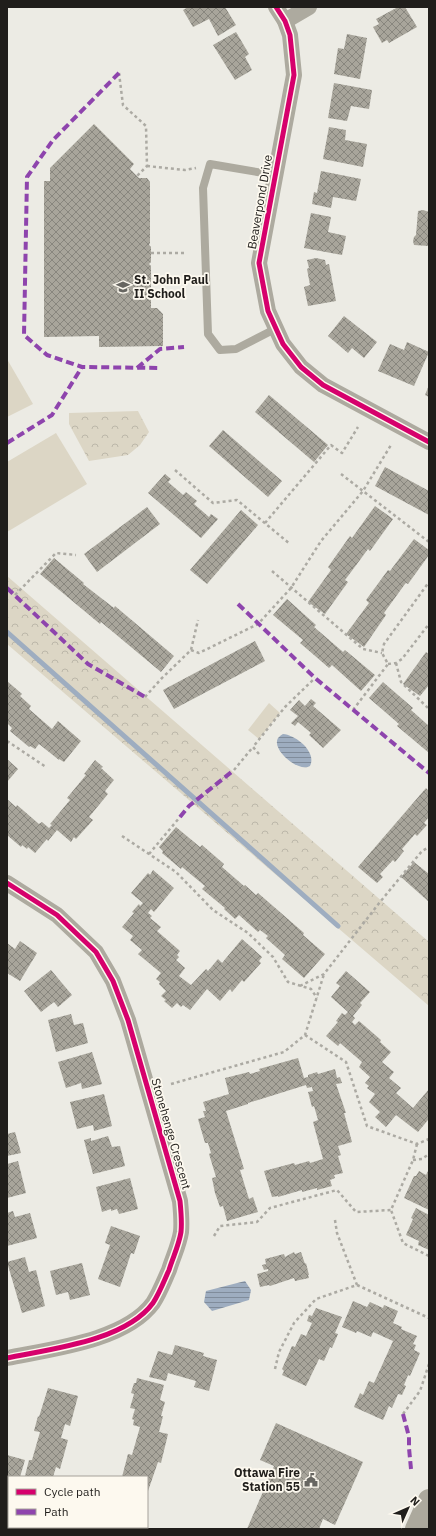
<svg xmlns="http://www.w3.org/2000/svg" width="436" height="1536" font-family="'IBM Plex Sans',sans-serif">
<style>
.park{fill:url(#park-crowns)}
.pitch{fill:#dcd6c5}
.water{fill:url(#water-rules)}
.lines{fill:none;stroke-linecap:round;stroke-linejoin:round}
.stream{stroke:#9eadc0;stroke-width:5}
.building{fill:url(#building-cross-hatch)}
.path{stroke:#acaaa3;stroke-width:2.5;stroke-dasharray:3 3;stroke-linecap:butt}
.service{stroke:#adaa9f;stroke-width:8}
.minor{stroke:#adaa9f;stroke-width:16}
.secondary{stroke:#aca99d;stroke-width:22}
.quiet{stroke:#8e44ad;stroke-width:4;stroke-dasharray:8 4;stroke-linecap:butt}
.cycleway-casing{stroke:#fdf9ef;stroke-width:8}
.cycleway{stroke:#d6006c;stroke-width:5}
.labels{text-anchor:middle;stroke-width:3.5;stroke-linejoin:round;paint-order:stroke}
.street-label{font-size:12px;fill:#201e1b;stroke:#fdf9ef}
.poi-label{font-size:12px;font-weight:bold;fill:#201e1b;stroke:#fdf9ef;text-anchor:start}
</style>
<defs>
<pattern id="park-crowns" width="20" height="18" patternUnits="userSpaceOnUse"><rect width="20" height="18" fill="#dcd6c5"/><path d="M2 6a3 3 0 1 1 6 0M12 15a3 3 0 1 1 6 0" fill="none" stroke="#bcb7a9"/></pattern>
<pattern id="water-rules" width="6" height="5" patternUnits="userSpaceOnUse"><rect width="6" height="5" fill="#9eadc0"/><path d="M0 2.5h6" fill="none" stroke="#808c9b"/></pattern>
<pattern id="building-cross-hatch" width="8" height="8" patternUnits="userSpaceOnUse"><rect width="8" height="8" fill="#a8a59b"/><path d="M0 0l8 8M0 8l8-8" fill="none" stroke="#88867e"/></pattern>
</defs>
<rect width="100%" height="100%" fill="#ecebe4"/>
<g class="park">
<path d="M138,411l11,21 -9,13 -12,10 -39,6 -20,-37v-11z"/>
<path d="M7,576l422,366v64l-422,-362z"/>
</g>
<g class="pitch">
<path d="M7,359l26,45 -26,13z"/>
<path d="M56,433l31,51 -80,48v-70z"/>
<path d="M269,703l11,10 -21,26 -11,-9z"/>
</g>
<g class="water">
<path d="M283,734c13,1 34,18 27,32 -11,7 -39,-16 -32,-28 0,0 4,-4 5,-4z"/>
<path d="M245,1281l6,9 -2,10 -37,11 -8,-9 2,-11z"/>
</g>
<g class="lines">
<path class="stream" d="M7,632l331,294"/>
</g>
<g class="building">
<path d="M188,7h37l11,18 -18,11 -9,-17 -16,8 -10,-17z"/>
<path d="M398,7h7l12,20 -28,16 -2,-3 -5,3 -9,-16 6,-3 -3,-5z"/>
<path d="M236,32l13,22 -4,3 7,13 -17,10 -22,-35z"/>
<path d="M347,34l20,4 -7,41 -26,-5 4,-26 6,1z"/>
<path d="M334,83l38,7 -3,19 -18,-3 -4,15 -19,-3z"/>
<path d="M94,124l40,40 -4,5 9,9h8l3,4v61l-1,2 2,2v15l-2,2 2,2v42h6l6,6v32l-64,1v-11l-55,1v-156h6v-13z"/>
<path d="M329,127l17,3 -1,10 22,4 -4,23 -40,-8z"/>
<path d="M321,171l40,8 -5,22 -23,-4 -2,11 -19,-4 2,-12 3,1z"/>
<path d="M423,210l6,2v34l-15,-1 -1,-4 1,-4 2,-2 2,-24z"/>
<path d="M311,213l20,4 -3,15 18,4 -4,19 -38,-7z"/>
<path d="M316,258l9,2 1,5 3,-1 7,37 -28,5 -4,-19 6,-2 -3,-16 2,-1 -2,-8z"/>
<path d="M344,316l33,26 -13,16 -12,-10 -4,5 -20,-17z"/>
<path d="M407,342l22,10 -15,34 -36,-15 12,-27 14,6z"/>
<path d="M429,385v12l-4,-2z"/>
<path d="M269,395l59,50 -14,17 -59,-50z"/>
<path d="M223,430l59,51 -14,16 -59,-51z"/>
<path d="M385,467l44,24v24l-54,-29z"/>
<path d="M165,474l6,5 -3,3 7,6 8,7 3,-3 11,9 -3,3 15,13 2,-3 7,5 -17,19 -53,-45z"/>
<path d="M375,506l18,13 -23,32 -2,-2 -11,15 -12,16 3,2 -23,32 -17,-12 23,-32 -3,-3 22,-31 2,2z"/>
<path d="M147,507l13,17 -63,48 -13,-18z"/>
<path d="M241,510l17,15 -51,59 -17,-14z"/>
<path d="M414,539l15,11v5l-21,29 -2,-1 -1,1 -21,29 2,2 -22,32 -18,-13 23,-31 -3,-3 22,-30 2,1z"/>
<path d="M54,558l30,25 -1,1 31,24 1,-2 59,50 -13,16 -60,-50 -1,2 -60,-50z"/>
<path d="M287,599l29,26 -2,2 14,12 15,13 2,-2 30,25 -14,16 -29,-26 -3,3 -15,-13 -14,-12 3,-3 -30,-25z"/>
<path d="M255,641l10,20 -91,48 -11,-19z"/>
<path d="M426,652l3,2v31l-9,11 -17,-12z"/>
<path d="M7,681l15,13 -2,2 11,10 -2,3 23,20 6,-8 23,20 -17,21 -5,-3v1l-20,-16 -4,5 -5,-3 -1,1 -19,-16 2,-3 -5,-5z"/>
<path d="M383,682l30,26 -2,2 18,16v27l-32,-27 2,-2 -30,-26z"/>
<path d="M311,699l5,4 -3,3 28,24 -18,18 -14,-13 2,-2 -13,-11 -3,4 -4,-3 7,-7 -8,-6 9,-10 6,6z"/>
<path d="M7,759l11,10 -11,13z"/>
<path d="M95,760l8,7 -2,1 13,12 -9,11 3,3 -19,23 4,3 -17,19 -2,-2 -3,5 -14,-12 -9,11 -1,-2 -12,14 -7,-6 -1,2 -5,-4 -1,2 -14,-12v-36l9,8 1,-2 22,19 3,-2 7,6 3,-3 -2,-1 20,-24 -3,-2 19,-23 -2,-1z"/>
<path d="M426,788l3,3v26l-5,6 3,2 -10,11 -2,-2 -13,15 2,2 -9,11 -2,-2 -13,14 3,3 -6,6 -19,-16z"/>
<path d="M176,827l24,20 2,-2 22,19 -2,3 22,19 1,-1 11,10 2,-2 46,40 -1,2 22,19 -21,24 -22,-19 3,-4 -19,-17 2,-2 -8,-6 -2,2 -19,-17 -4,4 -11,-10 1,-1 -23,-19 3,-3 -23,-19 -1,2 -19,-16 1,-2 -4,-4z"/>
<path d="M414,862l15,12v28l-28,-25z"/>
<path d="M153,870l21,18 -20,24 -3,-3 -3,4 4,3 -2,2 11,9 -4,4 23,20 -3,4 2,2 -3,3 9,8 -6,8 12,9 15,-16 2,2 10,-12 4,4 20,-24 20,18 -3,4 2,2 -17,19 -2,-2 -10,12 -2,-3 -10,12 -13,-12 -17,21 -7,-5 -2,2 -4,-4 -5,5 -8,-7 2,-1 -5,-4 5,-5 -7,-7 1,-2 -4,-3 5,-6 -23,-19 4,-4 -12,-10 3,-4 -11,-9 12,-14 -2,-1 7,-8 1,2 3,-3 -12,-10 17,-20 2,2z"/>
<path d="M20,941l17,12 -17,28 -13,-8v-30l8,6z"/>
<path d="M51,970l21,25 -14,12 -4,-5 -13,10 -17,-21z"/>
<path d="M346,971l24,21 -10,11 2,2 -9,11 2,2 -3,4 3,3 4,-4 22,19 -1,2 11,10 -9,10 12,10 -5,6 12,10 -5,5 17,15 16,-19v32l-1,-1 -10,12 -22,-17 -10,12 -11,-10 5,-5 -11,-10 6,-8 -8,-6 2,-2 -4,-3 5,-6 -11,-10 3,-5 -22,-19 -2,3 -12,-10 12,-14 -2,-1 6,-8 3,2 3,-3 -17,-15 9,-11 -4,-3z"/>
<path d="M71,1014l3,11 9,-2 5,20 -32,9 -8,-32z"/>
<path d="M92,1052l10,32 -20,5 -1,-6 -15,5 -8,-26z"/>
<path d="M298,1058l6,20 4,-1v-2l9,-3 1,2 17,-5 2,9 3,-1 2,6 -6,1 10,29h-2l8,29 -14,4 3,9 -3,1 5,17 -9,2 1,3 -5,2 2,6 -15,4v-2l-15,4v-2l-24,7v-1l-6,1 -8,-26 30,-8 1,2 14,-4 1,2 13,-4 -10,-37 5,-2 -4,-14 -2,1 -4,-15 5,-1 -1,-4 -5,1 -1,-3 -58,18v1l-22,7 18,58 -4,1 9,29 4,-2 5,15 -31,9 -4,-15 -3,1 -5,-14 -3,-15 4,-1 -7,-23 2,-1 -3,-10h-3l-7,-24 7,-2 -2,-6h3l-3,-9 26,-8 -4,-16 24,-6 1,2 10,-3 -1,-2z"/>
<path d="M104,1094l8,32 -18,5 -1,-6 -16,4 -7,-27z"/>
<path d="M15,1132l6,21 -14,3v-22z"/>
<path d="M108,1136l4,11 8,-1 5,20 -32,8 -9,-34 7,-2v3z"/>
<path d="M18,1161l8,32 -19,5v-34z"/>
<path d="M429,1169v41l-25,-12 10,-22h2l3,-5 7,4z"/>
<path d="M130,1178l8,31 -19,5 -2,-5 -6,2v-2l-9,3 -6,-25z"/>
<path d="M416,1208l13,7v35l-11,-5 1,-4 -13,-6 7,-16 -2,-1z"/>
<path d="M13,1211l2,6 15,-4 7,25 -30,8v-33z"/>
<path d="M111,1226l29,10 -6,18 -3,-1 -11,34 -22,-8 12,-34 -5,-2z"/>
<path d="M294,1252l1,2 6,-2 4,12 1,-1 3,12h-1l1,3 -14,3 -1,-3 -24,8 -1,-1 -9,2 -3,-13 11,-3v-2l-4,1 -2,-5 4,-1 -1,-5 19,-5 1,3z"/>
<path d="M25,1257l4,15 7,-2 9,36 -23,7 -15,-51z"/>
<path d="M82,1263l8,32 -20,5 -2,-8 -12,3 -6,-24z"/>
<path d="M353,1301l14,6 3,-5 13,6 1,-3 14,6 -5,12 9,4 -1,2 16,7 -4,8 3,1 -2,5 6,3 -10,23 -2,-1 -4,10 2,1 -4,9 -4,-1 -6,14 -3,-2 -6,14 -29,-13 6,-14 3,2 6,-14 5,2 19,-42 -20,-9 -2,5 -14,-6 -1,2 -14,-6z"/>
<path d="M316,1308l26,9 -7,16 3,1 -6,14 -2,-1 -6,14 -5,-2 -13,27 -24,-11 2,-4 -2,-2 10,-23 3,1 6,-13 5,2 6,-13 -5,-2 2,-6 3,1z"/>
<path d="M175,1345l29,8 -1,3 14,4 -8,31 -15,-4 2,-6 -28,-8 -2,8 -17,-4 9,-26 14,4z"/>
<path d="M137,1378l27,7 -4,15 5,2 -4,14h2l-4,16 9,2 -7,29 -3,-1 -10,29 -1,-1v-13h-25l6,-23 4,1 8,-28 -7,-2 1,-5 -2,-1 3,-10 -5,-1 4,-14 -3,-1 3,-10h2z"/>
<path d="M48,1388l30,8 -8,30 -5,-2 -4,14 7,2 -8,29 -4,-2 -3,10h-26l-2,-1 4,-16h3l8,-28 -6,-1 4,-15 1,1z"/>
<path d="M276,1423l87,39 -28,63 -12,-6 -4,10h-72l27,-63 -14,-6z"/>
<path d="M7,1455l18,5 -5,17h-11v9h-2z"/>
<path d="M111,1527h21v2h-15z"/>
</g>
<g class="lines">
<g class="path">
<path d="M119,73l4,32 23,21 1,40 -10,10"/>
<path d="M147,166l38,4 11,-2"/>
<path d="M151,253h34"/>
<path d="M175,470l38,33 24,-3 53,44"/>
<path d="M341,474l88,68"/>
<path d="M265,523l66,-78 11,8 16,-26"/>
<path d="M272,571l91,78 19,4"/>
<path d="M15,595l41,-42 20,2"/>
<path d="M191,650l8,3 59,-29 33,-36 30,-47 42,-50 28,-46"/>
<path d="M396,663l5,19 28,27"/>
<path d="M388,664l8,-1 6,-4 27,-35"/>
<path d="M145,697l16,-18 30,-29 7,-30"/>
<path d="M353,710l35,-46 -6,-11 2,-9 45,-62"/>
<path d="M7,741l39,26"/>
<path d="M259,754l-6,-7 32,-40 30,-29"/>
<path d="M234,770l19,-23"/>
<path d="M122,836l54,36 37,38 35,23 25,24 15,25 23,7 6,9"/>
<path d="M149,854l31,-37"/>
<path d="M300,986l24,-12 56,-72 42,-51 7,-4"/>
<path d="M305,1035l41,27 21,64 50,18 12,-5"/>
<path d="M171,1084l113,-32 21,-17 19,-61"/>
<path d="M417,1144l-4,16 -22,50 12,33 26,13"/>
<path d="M413,1160l9,-1 7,-5"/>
<path d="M335,1220l2,13 20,52"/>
<path d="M214,1236l6,-10 37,-4 13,-14 67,-18 19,22 35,-2"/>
<path d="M275,1369l4,-17 15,-29 22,-24 41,-14 72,33"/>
<path d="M403,1414l17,-23 9,-27"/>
<path d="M7,1505l2,2"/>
</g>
<path class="service" d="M275,175l-65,-11 -7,24 5,146 12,16 16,-1 39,-20"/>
<g class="minor">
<path d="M276,7l9,14 5,14 4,40 -35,188 9,48 15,33 18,23 22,18 106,57"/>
<path d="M285,21l24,-14"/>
<path d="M7,883l50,32 39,37 17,29 15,39 52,181c1,10 2,21 1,31 -2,13 -8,25 -12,38 -5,11 -9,22 -16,33 -28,38 -102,46 -146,55"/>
</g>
<path class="secondary" d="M416,1529l13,-29"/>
<g class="quiet">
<path d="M119,73l-66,67 -26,37 -3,158 23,20 35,12 79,1"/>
<path d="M137,368l23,-19 24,-2"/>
<path d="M7,443l45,-28 30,-48"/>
<path d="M7,588l81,76 57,33"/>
<path d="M238,604l77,74 114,95"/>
<path d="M180,817l9,-11 45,-36"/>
<path d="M403,1414l6,23v11l2,21"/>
</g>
<g class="cycleway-casing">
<g id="cycleway">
<path d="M276,7l9,14 5,14 4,40 -35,188 9,48 15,33 18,23 22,18 106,57"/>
<path d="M7,883l50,32 39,37 17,29 15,39 52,181c1,10 2,21 1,31 -2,13 -8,25 -12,38 -5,11 -9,22 -16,33 -28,38 -102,46 -146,55"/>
</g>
</g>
<use href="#cycleway" class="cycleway"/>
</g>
<defs>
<g id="school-bare" transform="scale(1.08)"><path d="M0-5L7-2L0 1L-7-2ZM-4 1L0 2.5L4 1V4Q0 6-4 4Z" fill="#676661" stroke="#fdf9ef" stroke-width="2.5" paint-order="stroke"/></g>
<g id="civic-bare" transform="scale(1.08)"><path d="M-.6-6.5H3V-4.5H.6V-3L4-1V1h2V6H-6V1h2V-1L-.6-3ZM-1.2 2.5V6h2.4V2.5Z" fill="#676661" stroke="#fdf9ef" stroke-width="2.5" paint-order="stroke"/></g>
</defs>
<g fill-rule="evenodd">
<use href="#school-bare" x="123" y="287"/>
<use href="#civic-bare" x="311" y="1480"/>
</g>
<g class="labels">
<g class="street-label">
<text transform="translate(260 202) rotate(-80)" y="4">Beaverpond Drive</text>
<text transform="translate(171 1134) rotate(74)" y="4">Stonehenge Crescent</text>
</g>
<g class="poi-label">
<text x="134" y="284">St. John Paul<tspan x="134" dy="14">II School</tspan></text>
<text x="300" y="1477" text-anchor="end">Ottawa Fire<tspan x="300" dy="14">Station 55</tspan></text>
</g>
</g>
<rect width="436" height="1536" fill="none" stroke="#201e1b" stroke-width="16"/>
<rect x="8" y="1476" width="140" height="52" fill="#fdf9ef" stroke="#a5a19a"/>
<rect x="16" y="1489" width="20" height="6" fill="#d6006c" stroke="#a5a19a"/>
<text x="44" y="1496" font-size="12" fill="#201e1b">Cycle path</text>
<rect x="16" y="1509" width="20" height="6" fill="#8e44ad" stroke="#a5a19a"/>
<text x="44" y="1516" font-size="12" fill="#201e1b">Path</text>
<g transform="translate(408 1508) rotate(45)" stroke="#fdf9ef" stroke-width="3" paint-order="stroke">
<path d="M0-3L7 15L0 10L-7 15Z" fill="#201e1b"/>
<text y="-6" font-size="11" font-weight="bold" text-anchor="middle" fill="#201e1b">N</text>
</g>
</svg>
